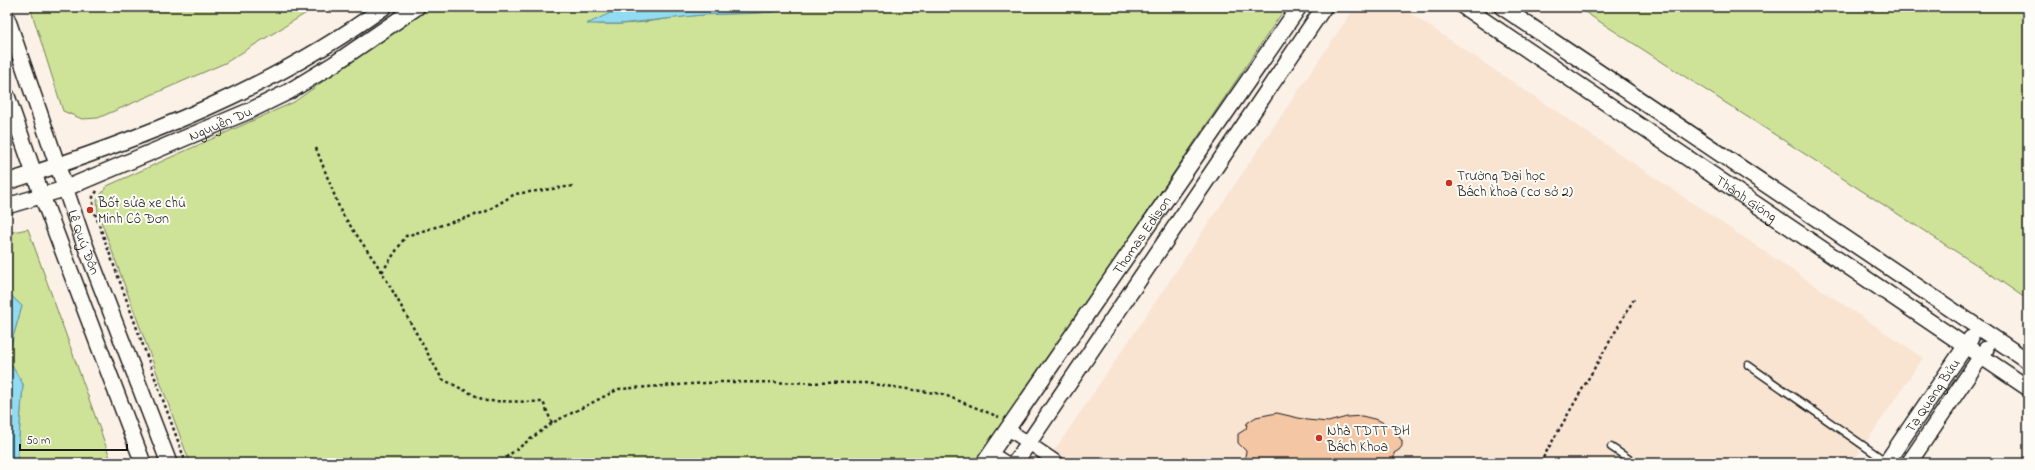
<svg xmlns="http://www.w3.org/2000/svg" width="2035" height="470" font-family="'Indie Flower',sans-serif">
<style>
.built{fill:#f9e4d2}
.green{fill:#cee398;stroke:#75805a}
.water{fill:#91dcf2;stroke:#628f9c}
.building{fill:#f4c6a4;stroke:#1c1c1c}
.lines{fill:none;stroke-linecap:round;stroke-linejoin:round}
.service-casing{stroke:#1c1c1c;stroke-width:9}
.minor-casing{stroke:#1c1c1c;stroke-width:15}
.tertiary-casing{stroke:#1c1c1c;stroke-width:18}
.path{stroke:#1c1c1c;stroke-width:2.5;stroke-dasharray:3 3;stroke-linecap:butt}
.service{stroke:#fdfcf7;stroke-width:6}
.minor{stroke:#fdfcf7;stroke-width:12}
.tertiary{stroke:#fdfcf7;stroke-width:15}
.poi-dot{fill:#c8321e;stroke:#fdfcf7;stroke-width:1.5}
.labels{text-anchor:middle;stroke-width:4;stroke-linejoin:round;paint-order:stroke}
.street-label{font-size:14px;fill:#1c1c1c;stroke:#fdfcf7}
.poi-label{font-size:14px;fill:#1c1c1c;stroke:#fdfcf7;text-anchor:start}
</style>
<rect width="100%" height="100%" fill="#fbf1e6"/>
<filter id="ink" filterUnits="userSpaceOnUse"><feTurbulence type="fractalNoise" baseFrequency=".025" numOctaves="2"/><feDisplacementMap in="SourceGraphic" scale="8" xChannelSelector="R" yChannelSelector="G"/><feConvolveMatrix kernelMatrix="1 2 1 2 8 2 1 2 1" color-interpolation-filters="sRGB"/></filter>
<g filter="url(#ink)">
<path class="built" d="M1355,7h46l522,351 -71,105h-806z"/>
<g class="green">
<path d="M30,7h286l-91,56 -127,55 -16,1 -19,-8z"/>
<path d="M428,7h258l-98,16c37,5 75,-5 112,-8 30,-3 62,2 91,-8h495l-309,456h-787l-92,-250 -1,-13 10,-14 187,-84z"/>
<path d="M1577,7h451v293l-48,-33z"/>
<path d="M28,229l84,234h-95l6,-79 -16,-26 15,-52 -15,-14v-59z"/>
</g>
<g class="water">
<path d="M686,7h105l-16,5 -73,3 -83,9h-32l23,-11 44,-2z"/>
<path d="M7,292l15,14 -15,52 16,26 -6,79h-10z"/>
</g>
<path class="building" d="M1277,413l30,7 21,2 19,-5 15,-1 16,4 18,9 -1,2 7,10v5l-3,4 -5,3v10h-150l2,-12 -8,-8v-9l8,-5 1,-6 9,-6z"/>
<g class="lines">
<g class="service-casing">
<g id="service">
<path d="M1748,365l139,97"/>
<path d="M1611,447l24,16"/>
</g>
</g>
<g class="minor-casing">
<g id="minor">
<path d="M1008,429l50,34"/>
<path d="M991,453l16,10"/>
</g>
</g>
<g class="tertiary-casing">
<g id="tertiary">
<path id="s1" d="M1464,7l564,381"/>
<path d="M1502,7l526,354"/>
<path id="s2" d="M7,18l75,219 87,226"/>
<path d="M7,96l35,100 101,267"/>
<path d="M7,182c132,-42 265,-93 377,-175"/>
<path id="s3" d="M7,206l57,-17 185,-78 39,-19 46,-28 83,-57"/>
<path id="s4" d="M984,463l315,-456"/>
<path d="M1015,463l309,-456"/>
<path id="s5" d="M1886,463l85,-125"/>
<path d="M1909,463l77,-114"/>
</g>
</g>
<g class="path">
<path d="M316,148l25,64 41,60 60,107 44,22 57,1 9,21"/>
<path d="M97,191l-4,6v11l93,255"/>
<path d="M382,272l24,-36 79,-24 30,-18 58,-8"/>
<path d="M501,461l51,-38 67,-34 102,-7 144,1 77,11 57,23"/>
<path d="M1540,463l94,-164"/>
</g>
<use href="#service" class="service"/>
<use href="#minor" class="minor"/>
<use href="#tertiary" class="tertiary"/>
</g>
</g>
<g class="poi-dot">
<circle cx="1449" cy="183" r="4"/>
<circle cx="90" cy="210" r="4"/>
<circle cx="1319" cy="438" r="4"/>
</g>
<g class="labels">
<g class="street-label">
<text dy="5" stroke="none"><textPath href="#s3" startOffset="229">Nguyễn Du</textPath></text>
<text dy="5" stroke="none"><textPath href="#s1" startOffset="341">Thánh Gióng</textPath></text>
<text dy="5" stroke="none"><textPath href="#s4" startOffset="277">Thomas Edison</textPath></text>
<text dy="5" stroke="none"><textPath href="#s2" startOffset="237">Lê Quý Đôn</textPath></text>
<text dy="5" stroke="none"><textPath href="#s5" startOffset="82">Tạ Quang Bửu</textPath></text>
</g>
<g class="poi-label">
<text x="1457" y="180">Trường Đại học<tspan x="1457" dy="16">Bách khoa (cơ sở 2)</tspan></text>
<text x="98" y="207">Bốt sửa xe chú<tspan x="98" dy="16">Minh Cô Đơn</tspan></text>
<text x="1327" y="435">Nhà TDTT ĐH<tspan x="1327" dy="16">Bách Khoa</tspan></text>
</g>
</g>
<rect width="2035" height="470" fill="none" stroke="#fdfcf7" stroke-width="24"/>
<rect x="12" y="12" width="2011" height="446" fill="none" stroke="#1c1c1c" stroke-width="1.5" filter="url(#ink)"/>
<path d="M20 444v6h107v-6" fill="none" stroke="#1c1c1c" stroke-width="2"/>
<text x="26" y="444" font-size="12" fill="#1c1c1c" stroke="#fdfcf7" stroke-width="3" paint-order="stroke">50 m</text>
</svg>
